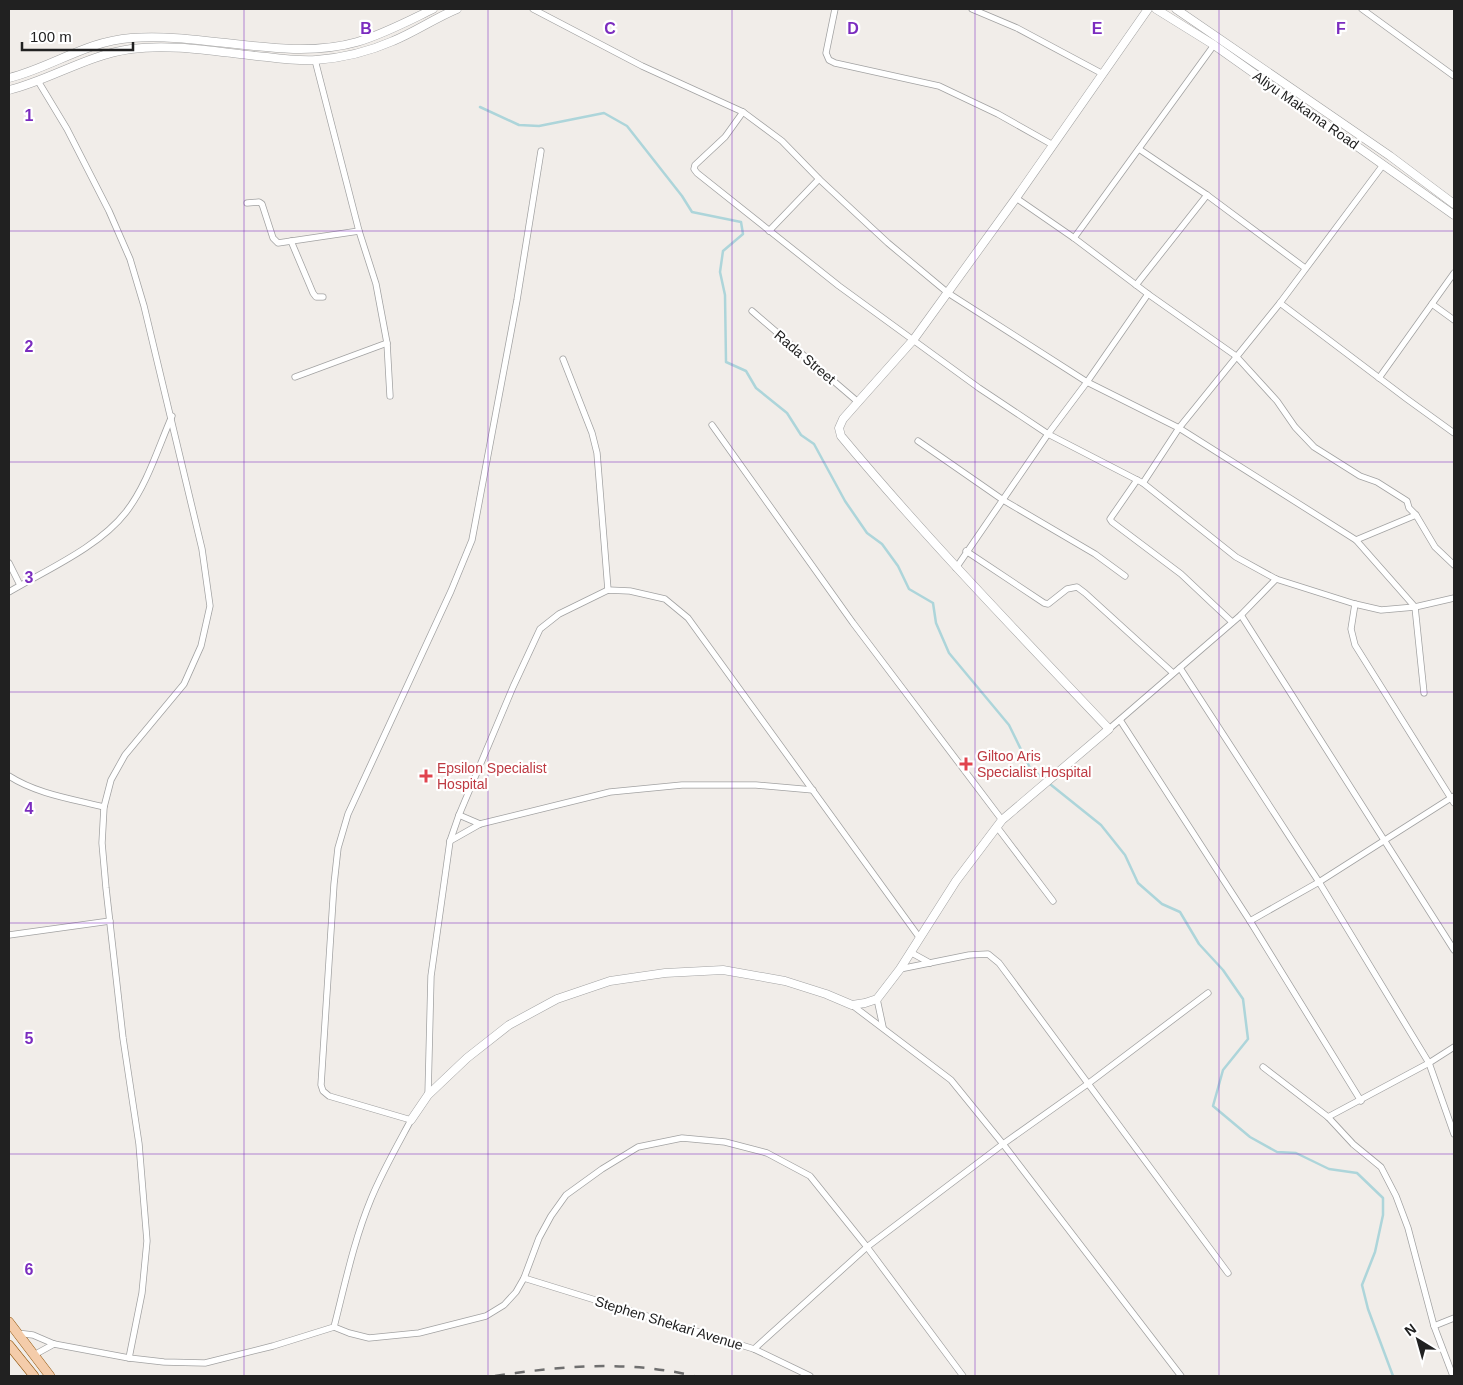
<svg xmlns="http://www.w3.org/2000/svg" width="1463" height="1385" font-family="Arial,sans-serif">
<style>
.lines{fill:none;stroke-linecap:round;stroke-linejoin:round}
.stream{stroke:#add5da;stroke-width:2.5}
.minor-casing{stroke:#a2a2a2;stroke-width:7}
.tertiary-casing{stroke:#a2a2a2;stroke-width:9}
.primary-casing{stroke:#91560d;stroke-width:10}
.minor{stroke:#fff;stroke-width:5.5}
.tertiary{stroke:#fff;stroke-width:8}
.primary{stroke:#f4ccaa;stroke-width:9}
.rail{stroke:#6f6f6f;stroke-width:2.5;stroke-dasharray:10 10;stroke-linecap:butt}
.grid{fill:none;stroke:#7b2cbf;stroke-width:1;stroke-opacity:0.55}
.health-dot{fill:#e0444e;stroke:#fff;stroke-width:2}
.labels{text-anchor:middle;stroke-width:4.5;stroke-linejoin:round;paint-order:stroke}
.street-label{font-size:14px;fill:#212121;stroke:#fff}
.health-label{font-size:14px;fill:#be3a42;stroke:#fff;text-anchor:start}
.grid-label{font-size:16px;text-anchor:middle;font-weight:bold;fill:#7b2cbf;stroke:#fff;stroke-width:4.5;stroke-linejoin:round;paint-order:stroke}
</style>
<rect width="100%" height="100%" fill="#f1ede9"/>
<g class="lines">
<path class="stream" d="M480,107l39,18 20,1 65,-13 23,13 55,70 10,16 49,10 2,12 -20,17 -3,21 5,23 1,67 20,9 10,17 31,25 14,22 13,9 31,57 22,32 15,11 16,22 11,23 24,14 3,20 13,30 60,72 21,43 71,57 24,30 13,28 24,21 18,8 19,32 24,26 20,29 5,40 -25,31 -10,36 37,31 27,15 19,1 33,16 28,4 26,25v17l-8,37 -13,33 6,24 25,67"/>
<g class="minor-casing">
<g id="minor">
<path d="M533,9l109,57 101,46 39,29 37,38 69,64 60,50 139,89 92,46 177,112 59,67 9,86"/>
<path d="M835,9l-9,44 3,7 6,3 104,23 59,28 55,31"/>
<path d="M972,9l45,19 86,46"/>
<path d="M1362,9l92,67"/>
<path d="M315,60l44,171 17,53 11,59 3,53"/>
<path d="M38,81l29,48 42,82 21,48 14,47 58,243 8,57 -9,40 -17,38 -59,71 -14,25 -7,27 -2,36 4,45 17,150 16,106 8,97 -5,52 -13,65"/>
<path d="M743,112l-18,25 -30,28 -1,4 3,4 142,113 140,102 69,46 95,49 93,74 40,22 79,25 26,6 34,-3 39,-9"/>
<path d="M1139,149l68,46 98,73"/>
<path d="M1016,198l58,40 74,56 88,62 41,45 18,26 19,20 46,29 17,6 30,19 2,7 7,7 19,32 19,18"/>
<path d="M247,203l12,-1 3,2 11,34 5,5 81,-12"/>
<path d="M769,231l50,-52"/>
<path d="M1074,238l140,-193"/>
<path d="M291,241l22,52 3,4h7"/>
<path d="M1136,285l71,-90"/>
<path d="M1280,303l127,96 47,34"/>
<path d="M1432,304l22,16"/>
<path d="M752,311l106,91"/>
<path d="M563,359l29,74 5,20 11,137"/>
<path d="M295,377l92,-34"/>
<path d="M1379,378l75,-105"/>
<path d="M712,425l141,198 149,197"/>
<path d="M918,441l85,59 92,54 30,22"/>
<path d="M1137,480l-27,39 2,3 69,52 51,48"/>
<path d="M1143,483l36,-55 101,-125 103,-138"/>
<path d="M1356,540l60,-25"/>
<path d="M966,551l78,52 4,1 19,-15 10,-2 8,6 88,80"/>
<path d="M9,563l11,22"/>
<path d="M956,568l92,-134 39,-52 61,-88"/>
<path d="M9,592c37,-22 90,-45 117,-80 21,-27 32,-64 46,-96"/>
<path d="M1355,604l-4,25 4,16 99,158"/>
<path d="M1241,615l213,335"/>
<path d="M1180,668l139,214 110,181 25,71"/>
<path d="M1120,720l130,201 111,180"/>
<path d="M1109,729l132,-114 35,-36"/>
<path d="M9,776c28,18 63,23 95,31"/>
<path d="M459,815l21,9"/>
<path d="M997,827l56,74"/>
<path d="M450,841l30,-17 130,-32 72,-7h74l57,5"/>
<path d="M1250,921l69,-39 135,-86"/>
<path d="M9,935l101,-14"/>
<path d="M910,952l20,11"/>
<path d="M900,969l69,-14 19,-1 11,9 229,310"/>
<path d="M877,999l6,28"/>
<path d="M852,1005l99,75 52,64 178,232"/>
<path d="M1263,1067l65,50 25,27 28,23 15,29 12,32 26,98 19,50"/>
<path d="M428,1095l3,-119 19,-135 9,-26 54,-128 27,-58 19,-15 49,-24 22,1 35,8 23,19 231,319"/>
<path d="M1328,1117l101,-54 25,-16"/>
<path d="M524,1278l230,71 56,27"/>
<path d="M1434,1326l20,-8"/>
<path d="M334,1327l15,6 20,5 50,-5 67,-17 18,-11 12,-13 8,-14 15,-40 12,-22 15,-21 36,-26 36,-22 44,-9 43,4 42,11 43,23 57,71 96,129"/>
<path d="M17,1333l16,2 21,9 75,14 35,4 41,1 68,-17 61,-19c11,-43 20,-87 37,-128 11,-27 26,-53 40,-79l-82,-24 -6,-5 -2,-6 13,-201 4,-36 10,-34 103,-223 21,-51 45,-240 24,-149"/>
<path d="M754,1349l113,-102 136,-103 86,-61 119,-90"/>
<path d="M34,1355l20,-11"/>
</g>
</g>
<g class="tertiary-casing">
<g id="tertiary">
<path d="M1156,9l58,36 240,170"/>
<path d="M1176,9l214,147 64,48"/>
<path d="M9,78c41,-10 78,-37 122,-40 73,-6 156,24 226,4 27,-8 51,-21 76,-33"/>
<path d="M9,90c41,-10 78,-35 122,-41 44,-6 91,4 136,8 16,2 32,4 49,3 26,-2 52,-8 77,-19 22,-9 42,-23 64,-32"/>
<path d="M411,1120l17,-25 39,-37 42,-33 48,-26 53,-18 55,-8 58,-3 62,11 41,13 26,11 13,-2 12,-4 23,-30 56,-88 46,-61 107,-91c-91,-96 -183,-191 -268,-293l-2,-8 4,-9 15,-17 56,-63 102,-141 132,-189"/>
</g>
</g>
<g class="primary-casing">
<g id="primary">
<path d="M9,1322l41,54"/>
<path d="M9,1345l25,31"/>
</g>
</g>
<use href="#minor" class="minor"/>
<use href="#tertiary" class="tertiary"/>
<use href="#primary" class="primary"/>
<path class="rail" d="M495,1376c66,-10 133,-16 199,0"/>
</g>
<path class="grid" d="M244,9v1367M488,9v1367M732,9v1367M975,9v1367M1219,9v1367M9,231h1445M9,462h1445M9,692h1445M9,923h1445M9,1154h1445"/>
<g class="health-dot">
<path d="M963.5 756.5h5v5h5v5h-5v5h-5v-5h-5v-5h5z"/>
<path d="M423.5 768.5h5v5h5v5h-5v5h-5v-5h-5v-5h5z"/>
</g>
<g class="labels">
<g class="street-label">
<text transform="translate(1306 110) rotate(35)" y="5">Aliyu Makama Road</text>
<text transform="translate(805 357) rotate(40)" y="5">Rada Street</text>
<text transform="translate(669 1323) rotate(17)" y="5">Stephen Shekari Avenue</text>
</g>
<g class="health-label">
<text x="977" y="761">Giltoo Aris<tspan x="977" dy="16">Specialist Hospital</tspan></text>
<text x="437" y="773">Epsilon Specialist<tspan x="437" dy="16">Hospital</tspan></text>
</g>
</g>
<g class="grid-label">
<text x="366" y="34">B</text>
<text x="610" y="34">C</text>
<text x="853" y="34">D</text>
<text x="1097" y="34">E</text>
<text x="1341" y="34">F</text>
<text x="29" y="121">1</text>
<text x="29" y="352">2</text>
<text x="29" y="583">3</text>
<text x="29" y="814">4</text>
<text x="29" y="1044">5</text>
<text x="29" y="1275">6</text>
</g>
<rect width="1463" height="1385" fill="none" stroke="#212121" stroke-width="20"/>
<g transform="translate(1418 1340) rotate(323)" stroke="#ffffff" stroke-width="4" paint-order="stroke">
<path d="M0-4L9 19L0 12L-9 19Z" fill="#212121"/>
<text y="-8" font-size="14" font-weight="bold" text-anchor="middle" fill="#212121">N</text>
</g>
<path d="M22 42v8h111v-8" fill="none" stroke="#212121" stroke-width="2.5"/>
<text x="30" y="42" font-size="15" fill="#212121" stroke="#ffffff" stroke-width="4" paint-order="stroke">100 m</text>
</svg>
